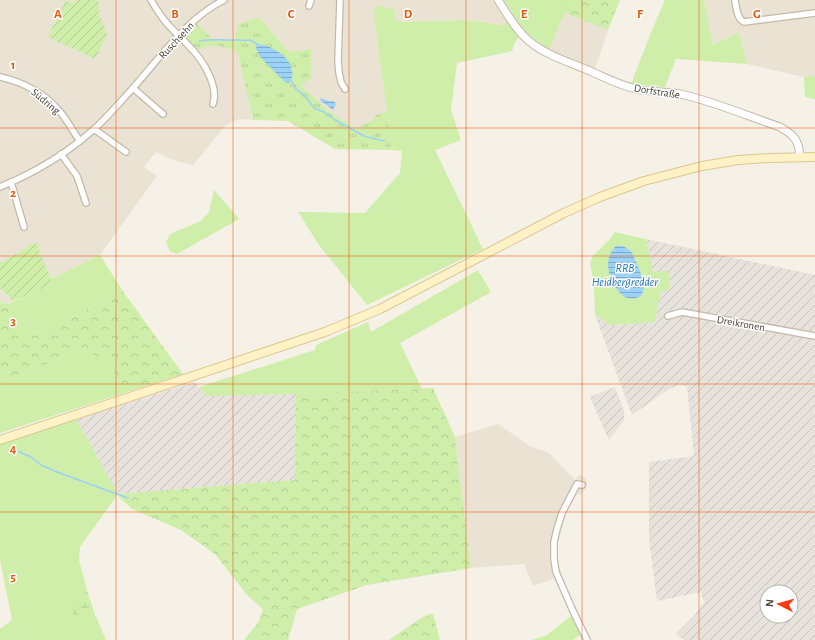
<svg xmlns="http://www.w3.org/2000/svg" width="815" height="640" font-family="'Alegreya Sans',sans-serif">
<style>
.residential{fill:#eae3d4}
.industrial{fill:url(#industrial-furrows);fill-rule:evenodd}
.grass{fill:#ceeeaa}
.forest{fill:url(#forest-crowns)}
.wetland{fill:url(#wetland-marsh)}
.park{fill:url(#park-tufts)}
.garden{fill:url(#garden-furrows)}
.parking{fill:#e5e3df}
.water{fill:url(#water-rules)}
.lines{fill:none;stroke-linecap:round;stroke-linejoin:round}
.stream{stroke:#9cd1f8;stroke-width:1.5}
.minor-casing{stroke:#c2b9a8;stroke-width:8}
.tertiary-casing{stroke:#c2b9a8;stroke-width:9}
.secondary-casing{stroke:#dac891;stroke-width:10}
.minor{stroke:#fff;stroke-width:5.5}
.tertiary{stroke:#fff;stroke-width:7}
.secondary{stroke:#fff2c6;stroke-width:8}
.grid{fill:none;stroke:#e8590c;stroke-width:1;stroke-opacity:0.55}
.labels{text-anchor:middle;stroke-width:3;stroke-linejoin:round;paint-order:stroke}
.street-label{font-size:11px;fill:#494134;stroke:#fff}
.water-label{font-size:12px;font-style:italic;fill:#2076b8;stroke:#fff}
.grid-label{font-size:13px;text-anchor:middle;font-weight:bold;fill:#e8590c;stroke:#fff;stroke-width:3;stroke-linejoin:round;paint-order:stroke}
</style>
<defs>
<pattern id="industrial-furrows" width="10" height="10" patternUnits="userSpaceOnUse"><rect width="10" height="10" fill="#e7e2db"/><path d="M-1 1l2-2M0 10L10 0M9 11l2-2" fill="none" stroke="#c8c3bd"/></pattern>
<pattern id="forest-crowns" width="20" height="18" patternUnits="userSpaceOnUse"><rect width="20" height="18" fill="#ceeeaa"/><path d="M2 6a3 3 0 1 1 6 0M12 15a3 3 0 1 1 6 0" fill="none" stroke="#b2cd93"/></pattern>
<pattern id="wetland-marsh" width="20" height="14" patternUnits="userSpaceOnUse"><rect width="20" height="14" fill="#ceeeaa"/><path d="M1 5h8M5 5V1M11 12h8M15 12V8" fill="none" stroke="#b2cd93"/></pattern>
<pattern id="park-tufts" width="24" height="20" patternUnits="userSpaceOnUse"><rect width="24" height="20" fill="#ceeeaa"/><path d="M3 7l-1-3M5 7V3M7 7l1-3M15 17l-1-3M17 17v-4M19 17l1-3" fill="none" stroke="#b2cd93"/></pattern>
<pattern id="garden-furrows" width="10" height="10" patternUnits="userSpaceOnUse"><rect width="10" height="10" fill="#ceeeaa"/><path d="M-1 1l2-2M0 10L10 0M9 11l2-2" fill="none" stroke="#b2cd93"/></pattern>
<pattern id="water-rules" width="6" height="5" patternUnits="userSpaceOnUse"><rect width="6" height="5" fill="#9cd1f8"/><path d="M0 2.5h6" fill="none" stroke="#81abca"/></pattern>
</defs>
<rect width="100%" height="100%" fill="#f5f1e6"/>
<g class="residential">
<path d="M0,0h504l12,19 -14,6 -38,-5 -68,2 -21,-17 -1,10 13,97 -11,3 -2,4 -18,10 -25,-16 -30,-28 -12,-33 -30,-35 -24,24 -12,-2h-10l-17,-16v27l7,-3 12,-2 8,1 15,6 15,68 -14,-1 -13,6 -33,40 -17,-4 -20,-9 -12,15 13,9 -57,79 -49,24 -15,-37 -36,21z"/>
<path d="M704,0h111v76l-11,1 -57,-13 -8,-32 -26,13z"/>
<path d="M565,13l43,17 -13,39 -46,-20z"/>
<path d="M0,286l2,5 5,3 6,7 -5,3 -8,-2z"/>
<path d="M498,424l32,22 19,7 26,27 4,-5 6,2 2,4v6l-5,6 -7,2 -11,23 -7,24v16l5,18 -29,10 -9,-22 -53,4 -16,-131z"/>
</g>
<g class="industrial">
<path d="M646,239l169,36v365h-131l-8,-6 18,-18 10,-14 -3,-10 -44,9 -8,-63v-76l45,-6 -7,-70 -8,-1 -10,4 -37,26 -37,-100 16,10 44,-3 5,-30 -7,-20zM767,592h24v24h-24z"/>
<path d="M194,382l13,14 89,-2v86l-178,14 -42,-75z"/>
<path d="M615,387l9,24v9l-15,20 -19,-43z"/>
</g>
<g class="grass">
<path d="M504,0h65l-4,13 -16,36c-5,-3 -11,-7 -16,-11 -13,-10 -20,-25 -29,-38z"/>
<path d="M665,0h39l9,45 26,-13 8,32 -71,-5 -11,28 -25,-2 -9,-1 21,-54z"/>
<path d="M375,5l19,4 2,13 68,-2 38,5 6,-3 11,15 -4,5 -3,9 -55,12 -6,47 10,30 -26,10 48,99 -116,56 -48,-60 -21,-33 67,1 35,-40 2,-22 -10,-1 -18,-135z"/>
<path d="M815,76v23l-10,-2 -1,-20z"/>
<path d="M214,190l25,29 -62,35 -7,-3 -4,-9 4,-8 31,-13 8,-9z"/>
<path d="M614,232l32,7 7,33 15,-1 2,9 -1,10 -9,2 -5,30 -44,3 -16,-10 -1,-30 -4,-22 3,-7 18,-18z"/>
<path d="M100,255l22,35 -68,37 -12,5 -20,-1 -14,-27 44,-20 -1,-5z"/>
<path d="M478,270l13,22 -91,51 22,46 -126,5 -89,2 -8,-9 116,-37 1,-5 52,-23 3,10z"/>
<path d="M82,348l27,15 18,29 -127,41v-52l35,-12z"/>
<path d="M76,419l42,75 -38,53 -1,13 8,30 -7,9 6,13h8l12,28h-105l-1,-2v-9l12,-9 -12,-60v-116z"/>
<path d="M572,615l9,19 -8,6h-41l15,-5z"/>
</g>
<g class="forest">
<path d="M569,0h51l-12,30 -43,-17z"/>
<path d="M122,290l61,84 -56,18 -18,-28 -27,-16 -47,21 -35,12v-79l8,2 14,27 20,1 12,-5z"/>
<path d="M433,388l22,49 16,131 -104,17 -70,24 -9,31h-44l14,-17 5,-14 -16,-14 -32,-41 -34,-24 -49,-21 -13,-12 -1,-3 177,-14 1,-86z"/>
<path d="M433,613l7,27h-51l32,-22z"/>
</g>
<path class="wetland" d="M87,590l7,22h-8l-6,4 -7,-2 -2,-10 9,-5z"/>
<path class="park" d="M259,17l30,35 22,-3v29l-10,7 30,28 25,16 18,-10 1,-4 12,-3 5,38 -57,-1 -47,-28 -35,-1 -15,-67c-16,-8 -24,-10 -42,-3 -10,-13 -13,-15 0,-27l17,16h10l12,2 3,-17z"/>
<g class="garden">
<path d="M77,0h21l2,17 7,17 -12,25 -47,-22 17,-36 11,2z"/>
<path d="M36,242l17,42 -40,17 -6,-7 -5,-3 -2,-5v-23l14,-8z"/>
</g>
<path class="parking" d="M158,62l3,3 -13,14 -3,-2z"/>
<g class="water">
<path d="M257,44c12,1 25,8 32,18 2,2 2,6 3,9 1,5 0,8 -3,12l-4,-1 -24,-24 -5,-9z"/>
<path d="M321,98l8,3h5l2,3 -3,6 -12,-9 -1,-1z"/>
<path d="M617,245l1,1h5l8,5 9,20 4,18 -3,7c-13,6 -19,1 -26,-10 -8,-13 -11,-29 2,-41z"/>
</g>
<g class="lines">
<g class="stream">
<path d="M199,41c12,-2 24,-1 35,-1 6,0 11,1 16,0l7,4"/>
<path d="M291,80l2,5 3,4 9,7 9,12 10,4 11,8 29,16 20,5"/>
<path d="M15,450l16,7 10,8 16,7 71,26"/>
</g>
<g class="minor-casing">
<g id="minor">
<path d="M151,0c4,7 9,15 14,21 7,9 16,16 24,25 13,13 30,39 24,58"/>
<path d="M340,0l-2,61 1,12 2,9 4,7"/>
<path d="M735,0c1,7 2,19 9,22l71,-9"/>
<path d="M309,6l2,-6"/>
<path d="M0,77c23,5 46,17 61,36 7,8 12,19 19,28"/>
<path d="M133,88l30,26"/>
<path d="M94,129l32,23"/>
<path d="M61,154l16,22 9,27"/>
<path d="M11,182l13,45"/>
<path d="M0,187c34,-14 66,-33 93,-57 14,-12 27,-28 40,-42 27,-30 54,-70 91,-88"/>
<path d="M668,316l14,-4 133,24"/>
<path d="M582,485l-5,-1 -15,29 -5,16 -3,13v17l2,13 17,39 14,29"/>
</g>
</g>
<g class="tertiary-casing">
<path id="tertiary" d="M498,0c9,14 18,30 31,41 16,14 43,22 63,31 14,6 29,14 45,17 15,4 32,2 48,6 32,8 63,21 95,32 14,8 19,13 20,30"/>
</g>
<g class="secondary-casing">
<path id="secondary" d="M0,440l325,-108 55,-23 184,-96 36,-16 44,-16 27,-7 31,-8 36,-6 31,-2 46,-1"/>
</g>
<use href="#minor" class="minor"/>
<use href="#tertiary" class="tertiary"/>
<use href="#secondary" class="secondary"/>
</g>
<path class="grid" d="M116,0v640M233,0v640M349,0v640M466,0v640M582,0v640M699,0v640M0,128h815M0,256h815M0,384h815M0,512h815"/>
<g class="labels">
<g class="street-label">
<text transform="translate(176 40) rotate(-47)" y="4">Ruschsehn</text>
<text transform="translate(657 91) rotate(9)" y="4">Dorfstraße</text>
<text transform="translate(46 101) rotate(40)" y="4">Südring</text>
<text transform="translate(741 323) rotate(10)" y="4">Dreikronen</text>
</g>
<g class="water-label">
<text x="625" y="272">RRB<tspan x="625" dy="14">Heidbergredder</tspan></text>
</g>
</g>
<g class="grid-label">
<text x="58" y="18">A</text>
<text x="175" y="18">B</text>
<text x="291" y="18">C</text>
<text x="408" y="18">D</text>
<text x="524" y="18">E</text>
<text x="640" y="18">F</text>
<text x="757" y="18">G</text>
<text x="13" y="69">1</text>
<text x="13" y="197">2</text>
<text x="13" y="325">3</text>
<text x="13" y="453">4</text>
<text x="13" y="581">5</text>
</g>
<g transform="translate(779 604) rotate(276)"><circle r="19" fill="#ffffff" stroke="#b6b3ae"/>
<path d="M0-3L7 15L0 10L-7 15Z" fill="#ff3b13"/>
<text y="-6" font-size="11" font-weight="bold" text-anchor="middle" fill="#494134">N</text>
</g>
</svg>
